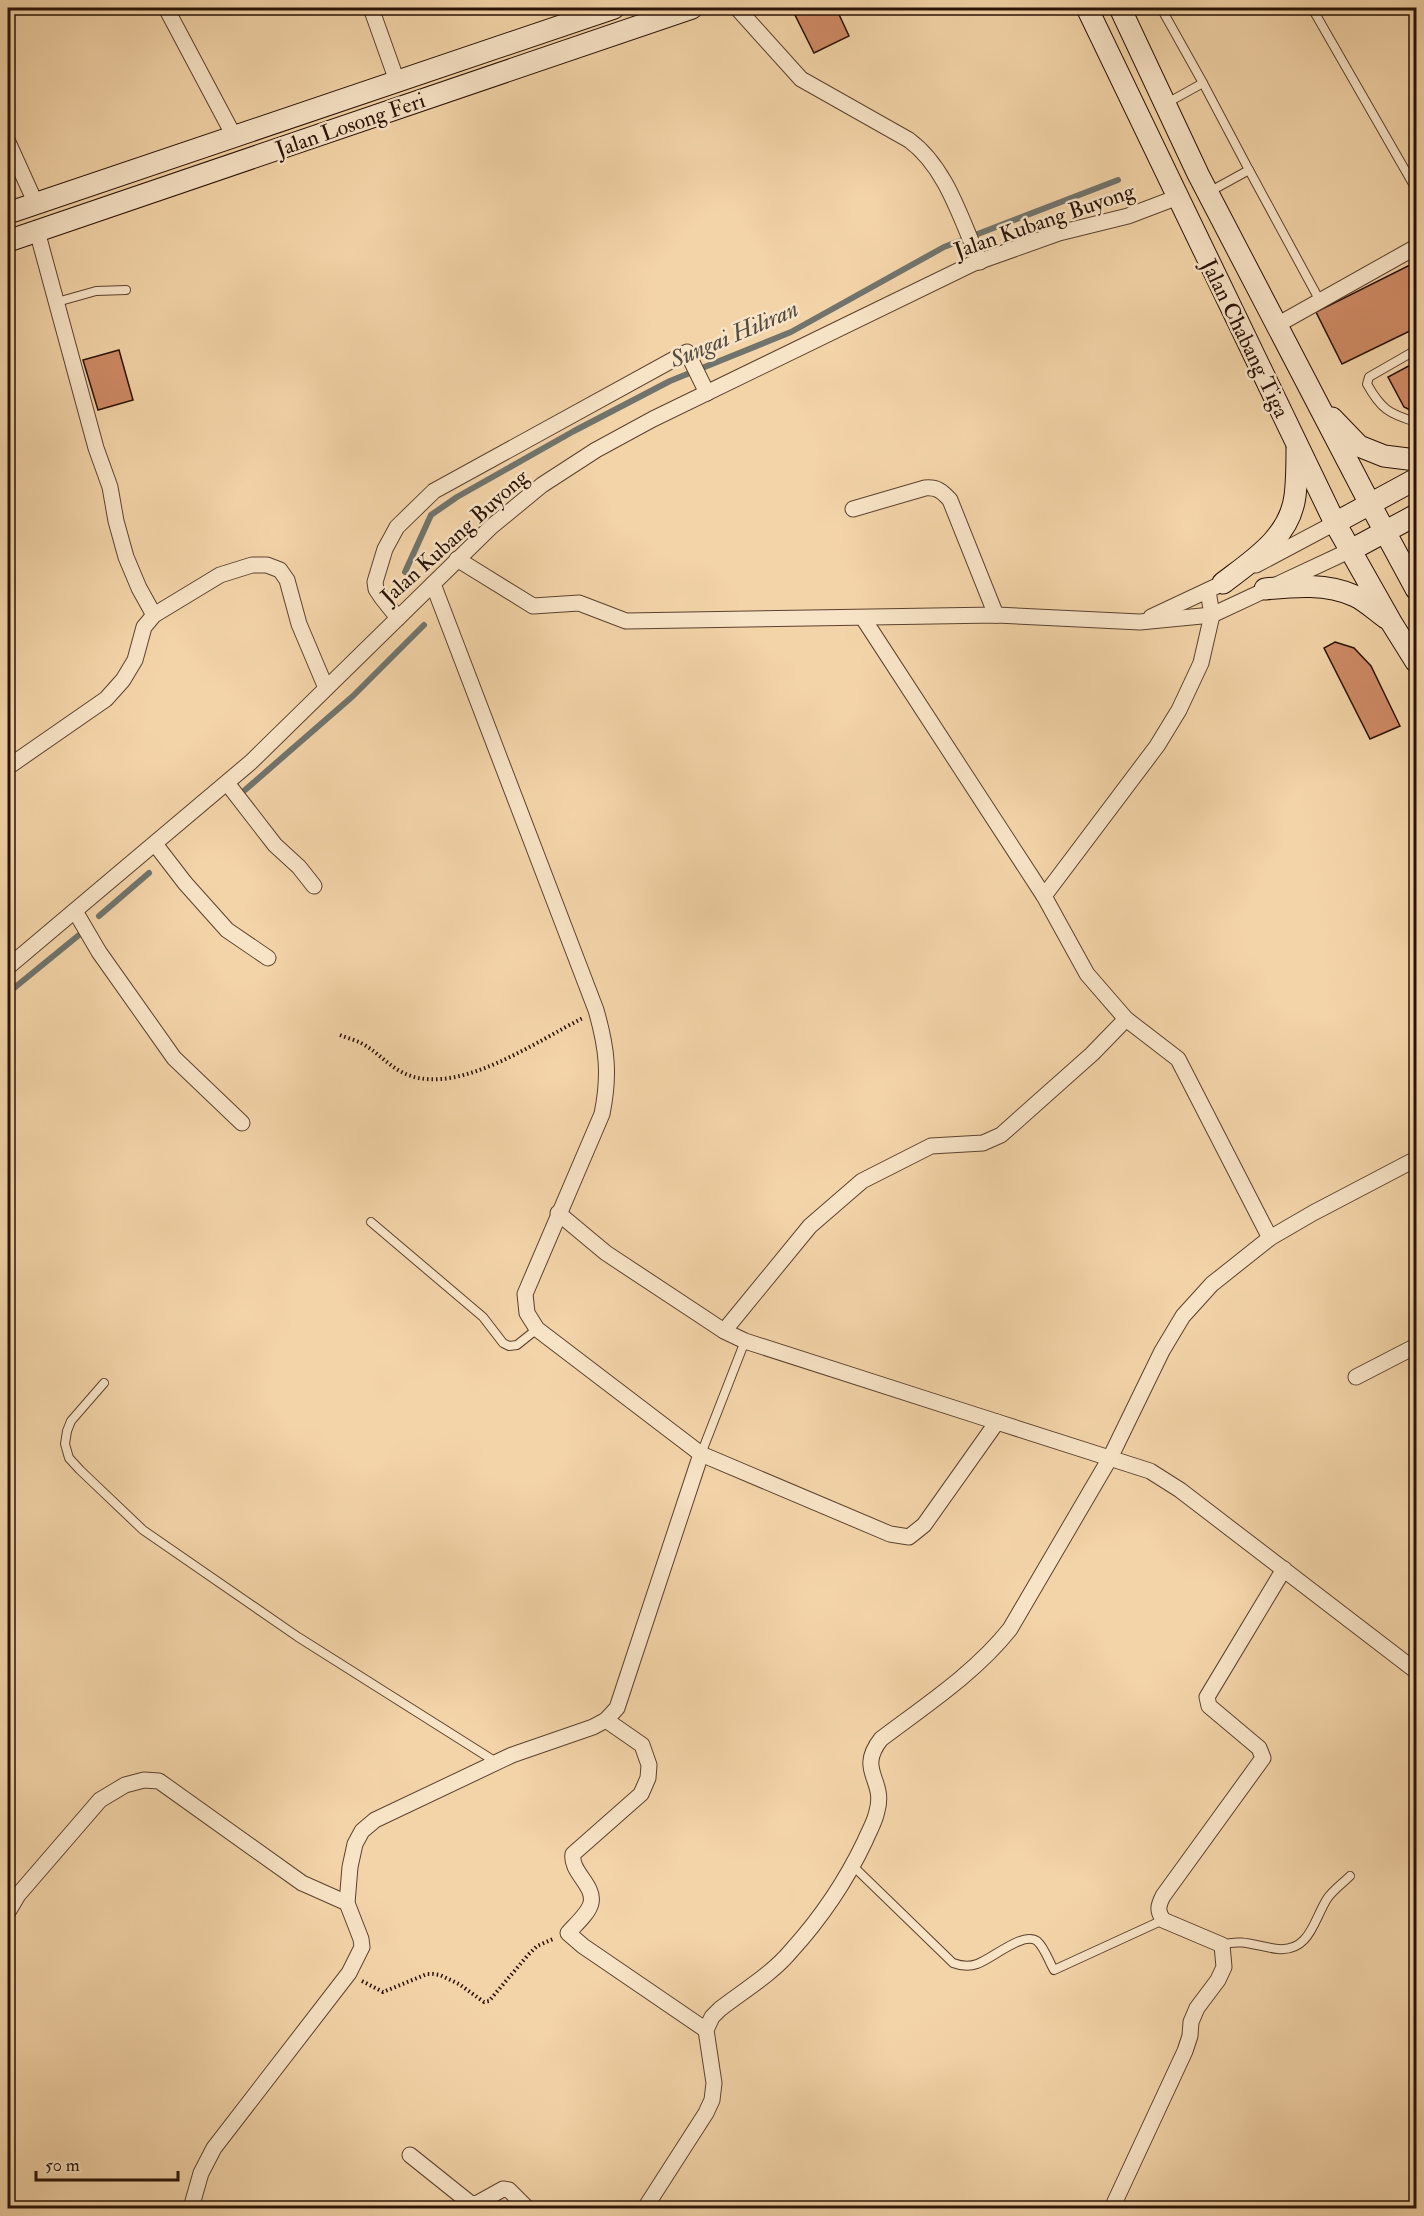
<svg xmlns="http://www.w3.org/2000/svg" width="1424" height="2216" font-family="'IM FELL Double Pica',serif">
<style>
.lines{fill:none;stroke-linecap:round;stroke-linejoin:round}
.stream{stroke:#70746d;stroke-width:6}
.building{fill:#cf8b66;stroke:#2a1206;stroke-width:1.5}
.lane-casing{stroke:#5c422e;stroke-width:10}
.street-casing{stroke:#5c422e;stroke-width:17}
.secondary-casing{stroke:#2a1206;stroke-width:23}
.path{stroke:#2a1206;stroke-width:4;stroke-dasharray:1.5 3;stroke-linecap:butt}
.lane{stroke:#f7e3c6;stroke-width:8}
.street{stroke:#f7e3c6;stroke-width:15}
.secondary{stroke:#f7e3c6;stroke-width:21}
.labels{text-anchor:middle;stroke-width:5;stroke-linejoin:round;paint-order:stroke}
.street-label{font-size:22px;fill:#2a1206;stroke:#f7e3c6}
.water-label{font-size:24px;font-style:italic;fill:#534b42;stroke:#f7e3c6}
</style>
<rect width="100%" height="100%" fill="#f3d4a8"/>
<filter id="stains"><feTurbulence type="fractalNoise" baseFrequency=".00333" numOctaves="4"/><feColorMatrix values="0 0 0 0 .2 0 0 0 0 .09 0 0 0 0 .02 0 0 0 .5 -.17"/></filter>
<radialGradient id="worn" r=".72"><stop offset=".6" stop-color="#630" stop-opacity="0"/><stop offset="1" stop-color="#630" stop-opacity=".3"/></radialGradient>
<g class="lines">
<g class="stream">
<path d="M405,572l26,-57 26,-18 117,-66 96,-50 121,-49 153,-85 174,-67"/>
<path d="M245,790l108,-94 71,-71"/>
<path d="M99,916l50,-43"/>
<path d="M8,993l71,-58"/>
</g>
</g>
<g class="building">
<path d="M811,8h25l13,28 -35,17 -19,-38z"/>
<path d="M1416,262v66l-74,36 -26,-52z"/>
<path d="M119,350l14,50 -35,10 -15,-50z"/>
<path d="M1416,362v51l-12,-6 -16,-30z"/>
<path d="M1335,642l19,6 17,18 29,60 -30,13 -46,-91z"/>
</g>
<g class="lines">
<g class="lane-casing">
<g id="lane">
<path d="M1161,8l42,75 -36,20"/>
<path d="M1312,8l104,181"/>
<path d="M1203,83l46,87"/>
<path d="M1209,192l40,-22 71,131"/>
<path d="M57,302l39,-11 30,-1"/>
<path d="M1416,350l-47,27 -2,7c14,25 22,30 49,38"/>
<path d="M371,1222l112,95 20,26 6,3 8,-1 20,-16"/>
<path d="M104,1383l-33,38 -4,10 -2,13 4,14 11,12 63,60 155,107 198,125"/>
<path d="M701,1454l44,-113"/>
<path d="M853,1866l100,97c8,3 16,4 24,1 15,-5 46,-33 60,-23 8,7 12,21 17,29l109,-50"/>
<path d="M1222,1945c20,-7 36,2 56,4 32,3 36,-30 49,-50 5,-8 16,-16 23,-23"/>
</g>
</g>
<g class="street-casing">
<g id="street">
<path d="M166,8l68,128"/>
<path d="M371,8l26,73"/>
<path d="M737,8l64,71 108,61c38,28 52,80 71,122"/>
<path d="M8,142l28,62"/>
<path d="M37,231l59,217 14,39 6,34 10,36 13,31 15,27"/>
<path d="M1277,325l139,-78"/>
<path d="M853,509l72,-21c12,-1 17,3 25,12l46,115"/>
<path d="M457,559l76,47 46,-3 47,18 370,-6 144,7 72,-7 139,-65"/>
<path d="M1256,565l79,-42"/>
<path d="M433,584l163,426c11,38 14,65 6,104l-77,180 2,19 10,16 164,125 189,80 19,3 15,-12 73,-103 153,49 30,19 236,181"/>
<path d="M1151,617l66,-31"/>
<path d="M398,618l-16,-20 -6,-9 -1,-7 10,-33 12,-22 37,-36 253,-139 20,41"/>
<path d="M863,618l181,278 43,78 39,45 52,40 92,179"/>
<path d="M8,767l98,-68 17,-19 12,-20 9,-33 10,-12 66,-40 32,-10h15l13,5 7,10 12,44 27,64"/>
<path d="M227,783l48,62 24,22 15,19"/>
<path d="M155,844l30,39 42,47 41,28"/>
<path d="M1044,896l113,-150 22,-36 22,-47 11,-48 -4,-24"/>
<path d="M75,911l24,41 75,106 68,65"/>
<path d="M8,967l243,-205 240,-235 51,-42 54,-35 57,-31 319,-155 87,-31 69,-17 50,-19"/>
<path d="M558,1213l48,40 118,78 21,10 252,81"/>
<path d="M724,1331l86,-105 52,-45 69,-35 52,-3 18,-8 91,-81 34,-35"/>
<path d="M1356,1377l60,-31"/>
<path d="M606,1720l36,25 7,20 -1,13 -7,16 -68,60c-3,18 22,31 18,49 -2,10 -16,22 -23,30l15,13 123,84"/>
<path d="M8,1912l10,-17 82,-95 25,-15 19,-5 15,1 143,102 45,20"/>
<path d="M410,2155l60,48 6,1 27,-15 6,1 18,18"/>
<path d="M191,2208l10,-35 13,-25 135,-175 13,-26 -1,-8 -14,-36 3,-36 5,-23 7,-13 13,-11 137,-65 81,-28 13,-7 11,-12 84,-254"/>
<path d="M645,2208l61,-95 6,-13 2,-17 -8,-53 6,-13 8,-8c23,-18 52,-35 71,-58 30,-33 55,-70 74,-110 4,-10 10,-19 12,-30 9,-32 -21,-40 4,-72 45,-34 94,-66 129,-110l100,-171 52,-107 21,-35 29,-32 58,-46 43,-25 103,-54"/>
<path d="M1112,2208l73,-157 5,-15 1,-14 6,-14 21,-28 6,-13 -2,-22 -59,-25c-6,-10 -5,-14 0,-24l100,-138 -4,-10 -50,-42 -2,-9 77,-128"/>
</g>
</g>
<g class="secondary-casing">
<g id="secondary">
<path d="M1087,8l248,515 56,99 25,40"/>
<path d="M1120,8l78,166 172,330 46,85"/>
<path d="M8,213l606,-205"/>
<path d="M8,241l684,-233"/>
<path d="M1332,418l27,28 25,10 32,4"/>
<path d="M1335,523l81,-44"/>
<path d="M1351,550l65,-35"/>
<path d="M1223,583c30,-23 67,-46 72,-87 2,-16 2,-32 2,-47"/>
<path d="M1265,589c30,-3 62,-6 90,7 11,5 21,15 31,22"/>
</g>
</g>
<g class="path">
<path d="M340,1035c7,3 15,5 21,8 19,10 29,26 50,33 52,17 126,-35 172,-58"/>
<path d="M362,1981l21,11 44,-18h6l7,1 19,9 25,18 5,-1 39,-46 9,-9 16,-7"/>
</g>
<use href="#lane" class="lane"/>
<use href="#street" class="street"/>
<use href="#secondary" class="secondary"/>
</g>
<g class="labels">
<g class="street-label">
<text transform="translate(350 124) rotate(-19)" y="8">Jalan Losong Feri</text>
<text transform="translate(1044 220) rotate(-19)" y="8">Jalan Kubang Buyong</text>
<text transform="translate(1246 338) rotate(64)" y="8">Jalan Chabang Tiga</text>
<text transform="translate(454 536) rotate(-42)" y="8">Jalan Kubang Buyong</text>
</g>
<g class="water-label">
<text transform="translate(734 334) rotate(-23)" y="8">Sungai Hiliran</text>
</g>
</g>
<rect width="1424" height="2216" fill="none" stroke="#f3d4a8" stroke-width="30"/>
<rect x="9" y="9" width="1406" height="2198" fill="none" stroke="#2a1206" stroke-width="3"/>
<rect x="15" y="15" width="1394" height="2186" fill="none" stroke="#2a1206" stroke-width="1.5"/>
<path d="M36 2171v9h142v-9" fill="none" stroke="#2a1206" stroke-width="3"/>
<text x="45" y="2171" font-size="18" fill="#2a1206" stroke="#f7e3c6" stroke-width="4.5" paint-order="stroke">50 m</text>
<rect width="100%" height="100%" filter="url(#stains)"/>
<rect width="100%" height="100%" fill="url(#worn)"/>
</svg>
